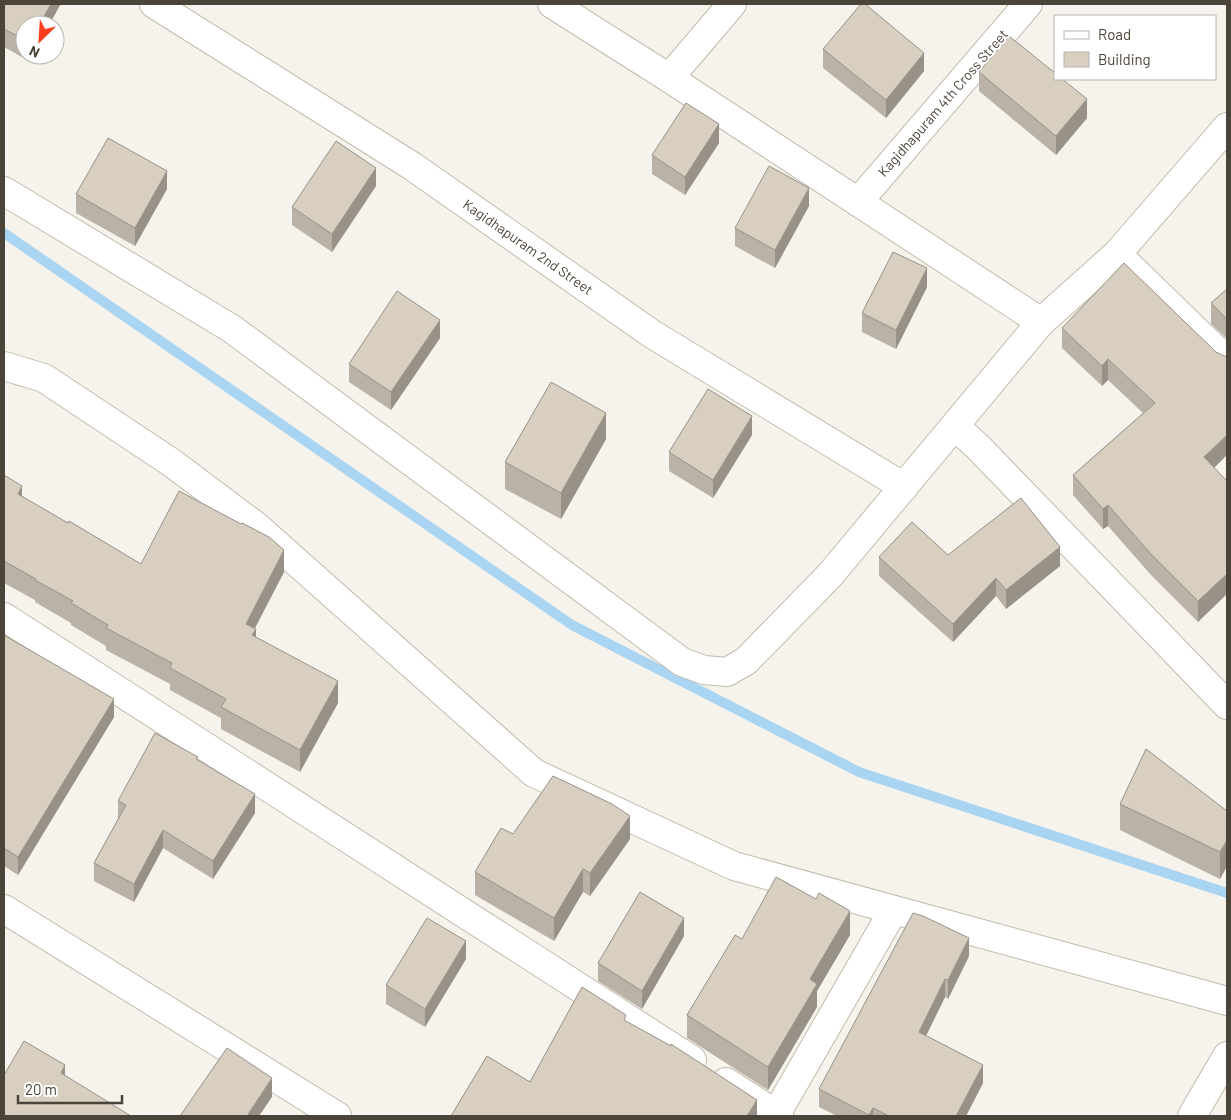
<svg xmlns="http://www.w3.org/2000/svg" width="1231" height="1120" font-family="Barlow,sans-serif">
<style>
.lines{fill:none;stroke-linecap:round;stroke-linejoin:round}
.stream{stroke:#a9d4f2;stroke-width:10}
.minor-casing{stroke:#c2bbae;stroke-width:30}
.minor{stroke:#fff;stroke-width:28}
.wall{fill:#bab2a6}
.shaded-wall{fill:#979187}
.building{fill:#d8cfc1;stroke:#979187}
.labels{text-anchor:middle;stroke-width:4;stroke-linejoin:round;paint-order:stroke}
.street-label{font-size:14px;fill:#4b4439;stroke:#fff}
</style>
<rect width="100%" height="100%" fill="#f6f3ec"/>
<g class="lines">
<path class="stream" d="M4,233l568,392 287,147 368,121"/>
<g class="minor-casing">
<g id="minor">
<path d="M154,4l258,162 240,168 252,153"/>
<path d="M552,4l117,74 372,244"/>
<path d="M669,78l63,-74"/>
<path d="M4,191l228,138 450,333 22,8 23,2 19,-11 84,-86 211,-253 76,-68 110,-127"/>
<path d="M858,202l170,-198"/>
<path d="M1117,254l110,107"/>
<path d="M4,366l40,12 128,85 84,63 278,247 200,93 493,135"/>
<path d="M955,426l23,21 249,258"/>
<path d="M4,617l688,443"/>
<path d="M4,909l333,207"/>
<path d="M726,1082l53,34"/>
<path d="M775,1116l118,-205"/>
<path d="M1192,1116l35,-60"/>
</g>
</g>
<use href="#minor" class="minor"/>
</g>
<g class="wall">
<path d="M4,4h56v1l-11,20h-24v30h8l-4,6 -25,-14z"/>
<path d="M823,49l101,22 -38,47 -63,-50z"/>
<path d="M979,72l108,46 -31,37 -77,-64z"/>
<path d="M719,143l-34,52 -33,-21v-19z"/>
<path d="M376,186l-44,66 -40,-27v-18z"/>
<path d="M167,189l-32,57 -59,-33v-19z"/>
<path d="M809,206l-34,62 -40,-22v-18z"/>
<path d="M1124,263l90,205 -16,154 -47,-47 -43,-49 -5,3 -30,-34v-20l70,-62 -35,-33 -6,6 -40,-38v-20z"/>
<path d="M927,287l-31,62 -34,-17v-19z"/>
<path d="M1227,289v50l-16,-15v-21z"/>
<path d="M440,338l-49,72 -42,-28v-18z"/>
<path d="M752,435l-39,63 -44,-27v-19z"/>
<path d="M606,439l-45,80 -56,-30v-27z"/>
<path d="M4,475l18,22 119,67 143,8 -29,56 1,9 82,66 -38,69 -79,-43v-11l-51,-28v-6l-64,-34v-4l-35,-21v-2l-36,-21v-2l-31,-17z"/>
<path d="M948,555l112,11 -54,43 -10,-13 -43,46 -74,-66v-19z"/>
<path d="M4,635l110,82 -96,158 -14,-9z"/>
<path d="M198,760l57,53 -42,66 -50,-31 -29,54 -40,-21v-18l24,-44v-18z"/>
<path d="M1120,804l107,7v55l-7,13 -100,-49z"/>
<path d="M513,834l117,5 -40,57 -7,-4 -29,49 -79,-46v-23z"/>
<path d="M850,935l-33,56v16l-49,83 -81,-52v-23l55,-76z"/>
<path d="M684,936l-42,73 -44,-28v-18z"/>
<path d="M969,956l-21,43 -3,-2 -19,39 57,47 -17,33h-129l-18,-9v-18z"/>
<path d="M466,959l-41,68 -39,-23v-19z"/>
</g>
<g class="shaded-wall">
<path d="M51,4h9v1l-11,20h-10z"/>
<path d="M924,53v18l-38,47v-18z"/>
<path d="M29,55h4l-4,6z"/>
<path d="M1087,99v19l-31,37v-19z"/>
<path d="M719,124v19l-34,52v-18z"/>
<path d="M376,168v18l-44,66v-18z"/>
<path d="M167,171v18l-32,57v-18z"/>
<path d="M809,188v18l-34,62v-18z"/>
<path d="M927,268v19l-31,62v-19z"/>
<path d="M440,320v18l-49,72v-18z"/>
<path d="M1108,359v21l-6,6v-20z"/>
<path d="M606,413v26l-45,80v-26z"/>
<path d="M752,416v19l-39,63v-18z"/>
<path d="M1227,435v20l-23,23v-21z"/>
<path d="M22,486v22l-4,-14z"/>
<path d="M1108,505v21l-5,3v-20z"/>
<path d="M1060,547v19l-54,43v-19z"/>
<path d="M284,550v22l-38,73v-21z"/>
<path d="M1227,574v20l-29,28v-21z"/>
<path d="M996,578v18l-43,46v-18z"/>
<path d="M256,629v21l-4,-15z"/>
<path d="M338,681v22l-38,69v-22z"/>
<path d="M114,699v18l-96,158v-18z"/>
<path d="M255,794v19l-42,66v-18z"/>
<path d="M630,816v23l-40,57v-23z"/>
<path d="M163,830v18l-29,54v-18z"/>
<path d="M1227,840v26l-7,13v-27z"/>
<path d="M583,869v23l-29,49v-23z"/>
<path d="M850,911v24l-33,56v16l-49,83v-23l42,-88z"/>
<path d="M684,918v18l-42,73v-18z"/>
<path d="M969,938v18l-21,43v-19z"/>
<path d="M466,941v18l-41,68v-18z"/>
<path d="M945,979v18l-26,53v-18z"/>
<path d="M65,1065v19l-4,-11z"/>
<path d="M983,1065v18l-17,33h-10z"/>
<path d="M272,1078v19l-13,19h-12z"/>
<path d="M757,1100v16h-10z"/>
<path d="M873,1108v8h-4v-1z"/>
</g>
<g class="building">
<path d="M4,4h47l-12,21h-14v15l-21,-11z"/>
<path d="M861,4h4l59,49 -38,47 -63,-51z"/>
<path d="M1009,36l46,37v6h7l25,20 -31,37 -77,-64z"/>
<path d="M686,103l33,21 -34,53 -33,-22z"/>
<path d="M108,138l59,33 -32,57 -59,-34z"/>
<path d="M336,141l40,27 -44,66 -40,-27z"/>
<path d="M769,166l40,22 -34,62 -40,-22z"/>
<path d="M893,252l34,16 -31,62 -34,-17z"/>
<path d="M1124,263l92,89 8,4h3v79l-23,22 23,24v93l-29,27 -47,-47 -43,-49 -5,4 -30,-34 82,-72 -47,-44 -6,7 -40,-38z"/>
<path d="M1227,289v30l-16,-16z"/>
<path d="M397,291l43,29 -49,72 -42,-28z"/>
<path d="M551,382l55,31 -45,80 -56,-31z"/>
<path d="M708,389l44,27 -39,64 -44,-28z"/>
<path d="M4,475l18,11 -4,8 50,29 1,-2 72,43 38,-73 62,33 1,-1 27,14 15,13 -38,74 10,5 -4,6 86,46 -38,69 -79,-43 5,-8 -56,-31 2,-5 -66,-35 2,-3 -37,-22 2,-2 -38,-21 1,-1 -32,-18z"/>
<path d="M1021,498l39,49 -54,43 -10,-12 -43,46 -74,-67 33,-35 36,33z"/>
<path d="M4,635l110,64 -96,158 -14,-9z"/>
<path d="M155,733l43,24 -2,2 59,35 -42,67 -50,-31 -29,54 -40,-21 32,-58 -8,-4z"/>
<path d="M1146,749l81,62v29l-7,12 -100,-48z"/>
<path d="M553,776l59,28 18,12 -40,57 -7,-4 -29,49 -79,-46 26,-44 12,6z"/>
<path d="M776,877l40,22 3,-6 31,18 -40,68 7,5 -49,83 -81,-52 48,-80 7,4z"/>
<path d="M640,892l44,26 -42,73 -44,-28z"/>
<path d="M913,913l10,3 46,22 -21,42 -3,-1 -26,53 64,33 -27,51h-67l-16,-8 -4,7 -50,-26z"/>
<path d="M427,918l39,23 -41,68 -39,-24z"/>
<path d="M582,987l44,28 -2,5 47,26v-2l86,56 -10,16h-296l36,-60 43,26z"/>
<path d="M24,1041l41,24 -4,8 70,43h-127v-41z"/>
<path d="M227,1048l45,30 -25,38h-67z"/>
</g>
<g class="labels">
<g class="street-label">
<text transform="translate(943 103) rotate(-49)" y="5">Kagidhapuram 4th Cross Street</text>
<text transform="translate(528 247) rotate(35)" y="5">Kagidhapuram 2nd Street</text>
</g>
</g>
<rect width="1231" height="1120" fill="none" stroke="#4b4439" stroke-width="10"/>
<rect x="1054" y="15" width="162" height="65" fill="#ffffff" stroke="#b7b4b0"/>
<rect x="1064" y="31" width="25" height="8" fill="#ffffff" stroke="#b7b4b0"/>
<text x="1098" y="40" font-size="15" fill="#4b4439">Road</text>
<rect x="1064" y="52" width="25" height="15" fill="#d8cfc1" stroke="#b7b4b0"/>
<text x="1098" y="65" font-size="15" fill="#4b4439">Building</text>
<g transform="translate(40 40) rotate(205)"><circle r="24" fill="#ffffff" stroke="#b7b4b0"/>
<path d="M0-4L9 19L0 12L-9 19Z" fill="#fc3f1d"/>
<text y="-8" font-size="14" font-weight="bold" text-anchor="middle" fill="#4b4439">N</text>
</g>
<path d="M18 1095v8h104v-8" fill="none" stroke="#4b4439" stroke-width="2.5"/>
<text x="25" y="1095" font-size="15" fill="#4b4439" stroke="#ffffff" stroke-width="4" paint-order="stroke">20 m</text>
</svg>
